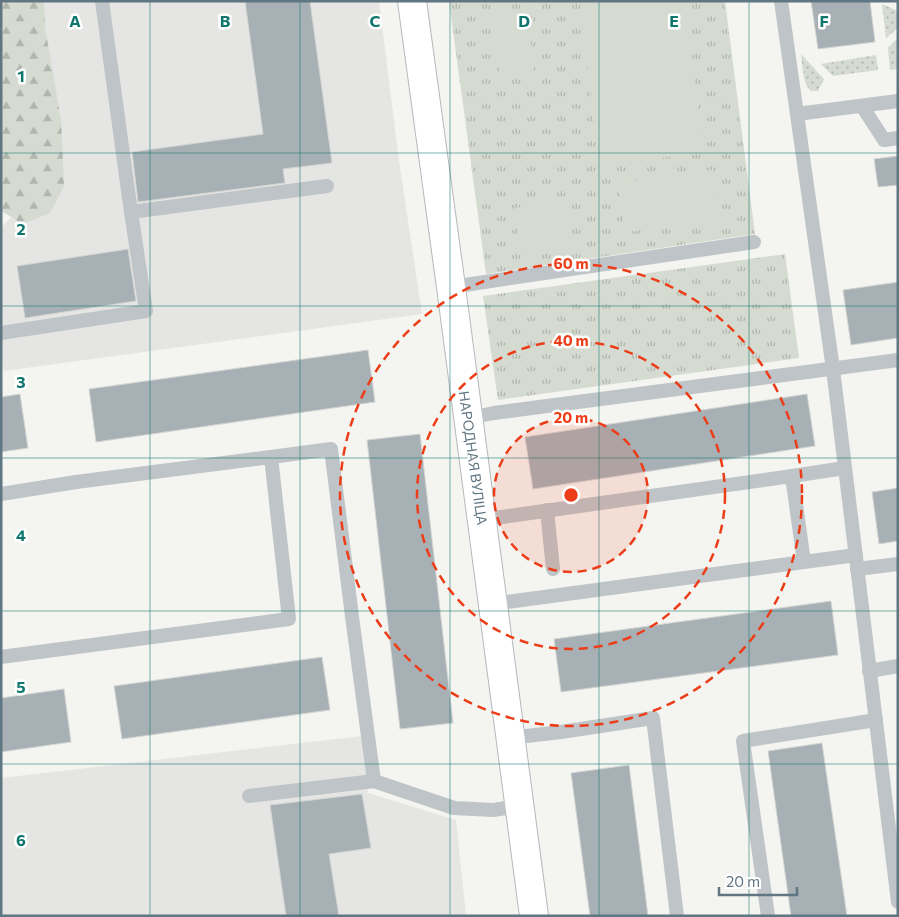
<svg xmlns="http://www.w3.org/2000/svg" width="899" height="917" font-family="Commissioner,sans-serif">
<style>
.built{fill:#e5e5e3}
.grass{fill:url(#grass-dots)}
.forest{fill:url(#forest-firs)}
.park{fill:url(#park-tufts)}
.garden{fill:#d5dbd0}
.building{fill:#a7b1b5;stroke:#d5d5d3}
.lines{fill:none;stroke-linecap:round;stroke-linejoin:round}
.secondary-casing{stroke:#b3b9bd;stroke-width:30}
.lane{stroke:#bec4c7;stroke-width:14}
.secondary{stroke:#fff;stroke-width:28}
.grid{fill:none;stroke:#0f766e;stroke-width:1;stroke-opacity:0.55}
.ring{fill:none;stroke:#ec3d18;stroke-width:2.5;stroke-dasharray:9 6}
.labels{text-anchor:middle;stroke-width:5;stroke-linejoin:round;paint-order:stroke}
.street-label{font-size:14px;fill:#617683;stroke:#fff}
.grid-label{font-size:16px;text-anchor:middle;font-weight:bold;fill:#0f766e;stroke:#fff;stroke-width:5;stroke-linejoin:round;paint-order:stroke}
.centre{fill:#ec3d18;stroke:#fff;stroke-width:2.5}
.ring-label{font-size:15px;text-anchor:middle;font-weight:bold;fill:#ec3d18;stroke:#fff;stroke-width:5;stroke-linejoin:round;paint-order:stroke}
</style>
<defs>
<pattern id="grass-dots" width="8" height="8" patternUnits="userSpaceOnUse" patternTransform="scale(1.25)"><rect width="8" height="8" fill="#d5dbd0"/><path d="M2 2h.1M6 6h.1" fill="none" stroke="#b0b6ae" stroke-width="1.8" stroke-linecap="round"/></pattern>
<pattern id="forest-firs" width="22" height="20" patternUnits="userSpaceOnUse" patternTransform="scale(1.25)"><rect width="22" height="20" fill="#d5dbd0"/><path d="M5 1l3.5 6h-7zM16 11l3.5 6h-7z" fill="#b0b6ae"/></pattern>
<pattern id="park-tufts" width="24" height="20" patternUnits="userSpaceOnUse" patternTransform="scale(1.25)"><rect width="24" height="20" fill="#d5dbd0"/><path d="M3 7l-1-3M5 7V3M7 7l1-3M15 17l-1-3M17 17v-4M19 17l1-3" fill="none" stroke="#b0b6ae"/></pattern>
</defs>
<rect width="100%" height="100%" fill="#f4f4f0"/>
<g class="built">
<path d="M4,1h375l20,160 23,153 -418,57 -3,-18v-125l32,-35z"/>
<path d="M362,736l6,57 88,27 10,96h-465v-138z"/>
</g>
<g class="grass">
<path d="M882,4l16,7v17l-12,10z"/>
<path d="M898,38v31l-8,1 -2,-22z"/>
<path d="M801,54l23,25 -6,12h-7c-9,-8 -8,-25 -10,-37z"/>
<path d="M876,55l2,15 -45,6 -12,-12z"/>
</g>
<path class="forest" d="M1,1h43l1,26 16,93 3,66 -14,27 -27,11 -20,-12 -2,-4z"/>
<g class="park">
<path d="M449,1h276l30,233 -269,40z"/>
<path d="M785,254l14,104 -301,42 -15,-104z"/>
</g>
<g class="garden">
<path d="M580,1h105l18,152 -104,12z"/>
<path d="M527,8l8,69 -34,4 -9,-69z"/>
<path d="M712,170l7,51 -95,11 -6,-50z"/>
<path d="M567,200l7,48 -53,7 -7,-47z"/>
</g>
<g class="building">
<path d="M245,1h65l22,162 -49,6 2,14 -147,19 -6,-50 131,-18z"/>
<path d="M811,1h59l5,41 -57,7z"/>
<path d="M898,156v29l-20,2 -4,-28z"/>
<path d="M128,249l8,52 -111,17 -8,-52z"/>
<path d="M898,282v56l-47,7 -8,-55z"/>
<path d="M368,350l7,52 -279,40 -7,-53z"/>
<path d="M20,394l8,54 -27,4v-55z"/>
<path d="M807,394l8,52 -282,43 -8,-52z"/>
<path d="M420,434l33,289 -53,6 -33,-289z"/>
<path d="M898,488v53l-19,3 -7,-52z"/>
<path d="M831,601l7,54 -277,37 -7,-53z"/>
<path d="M322,657l8,53 -208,29 -8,-53z"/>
<path d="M64,689l7,53 -70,10v-54z"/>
<path d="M822,743l25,173h-56l-23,-165z"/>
<path d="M629,765l19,151h-58l-19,-143z"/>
<path d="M362,794l9,54 -42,6 10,62h-53l-16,-111z"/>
</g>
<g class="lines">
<g class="secondary-casing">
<path id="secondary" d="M412,1l39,286 83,629"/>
</g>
<g class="lane">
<path d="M102,1l29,211"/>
<path d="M781,1l52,368 65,533"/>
<path d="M862,106l22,34 14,-2"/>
<path d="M797,114l101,-13"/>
<path d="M451,287l303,-45"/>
<path d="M1,333l145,-22 -15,-99 196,-26"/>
<path d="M468,418l26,-5 404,-53"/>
<path d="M271,457l60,-8 22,175 21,157 80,27 39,2 26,-4"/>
<path d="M792,476l53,-8"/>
<path d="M1,494l75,-12 195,-25 18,162 -288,38"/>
<path d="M547,510l6,59"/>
<path d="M481,520l311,-44 12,86"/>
<path d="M857,569l41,-5"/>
<path d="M492,604l364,-49"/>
<path d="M869,671l29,-5"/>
<path d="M509,738l52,-6 92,-14 24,198"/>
<path d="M249,796l125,-15"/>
<path d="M768,916l-25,-175 133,-21"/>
</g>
<use href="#secondary" class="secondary"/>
</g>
<path class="grid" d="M150,1v915M300,1v915M450,1v915M599,1v915M749,1v915M1,153h897M1,306h897M1,458h897M1,611h897M1,764h897"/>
<circle cx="571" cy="495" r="77" fill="#ec3d18" fill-opacity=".12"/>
<g class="ring">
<circle cx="571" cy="495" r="77"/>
<circle cx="571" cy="495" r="154"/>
<circle cx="571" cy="495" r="231"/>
</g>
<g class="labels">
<g class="street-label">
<text transform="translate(473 458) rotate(82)" y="5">НАРОДНАЯ ВУЛІЦА</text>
</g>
</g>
<g class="grid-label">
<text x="75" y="27">A</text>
<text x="225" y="27">B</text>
<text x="375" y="27">C</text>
<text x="524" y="27">D</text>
<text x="674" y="27">E</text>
<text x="824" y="27">F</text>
<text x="21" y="82">1</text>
<text x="21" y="235">2</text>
<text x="21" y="388">3</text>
<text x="21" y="541">4</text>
<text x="21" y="693">5</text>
<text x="21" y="846">6</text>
</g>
<circle cx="571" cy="495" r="8" class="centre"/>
<g class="ring-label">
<text x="571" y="269">60 m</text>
<text x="571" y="346">40 m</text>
<text x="571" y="423">20 m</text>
</g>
<rect width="899" height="917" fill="none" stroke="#617683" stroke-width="5"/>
<path d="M719 887v8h78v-8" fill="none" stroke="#617683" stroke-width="2.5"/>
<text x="726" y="887" font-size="15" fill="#617683" stroke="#ffffff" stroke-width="4" paint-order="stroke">20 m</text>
</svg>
